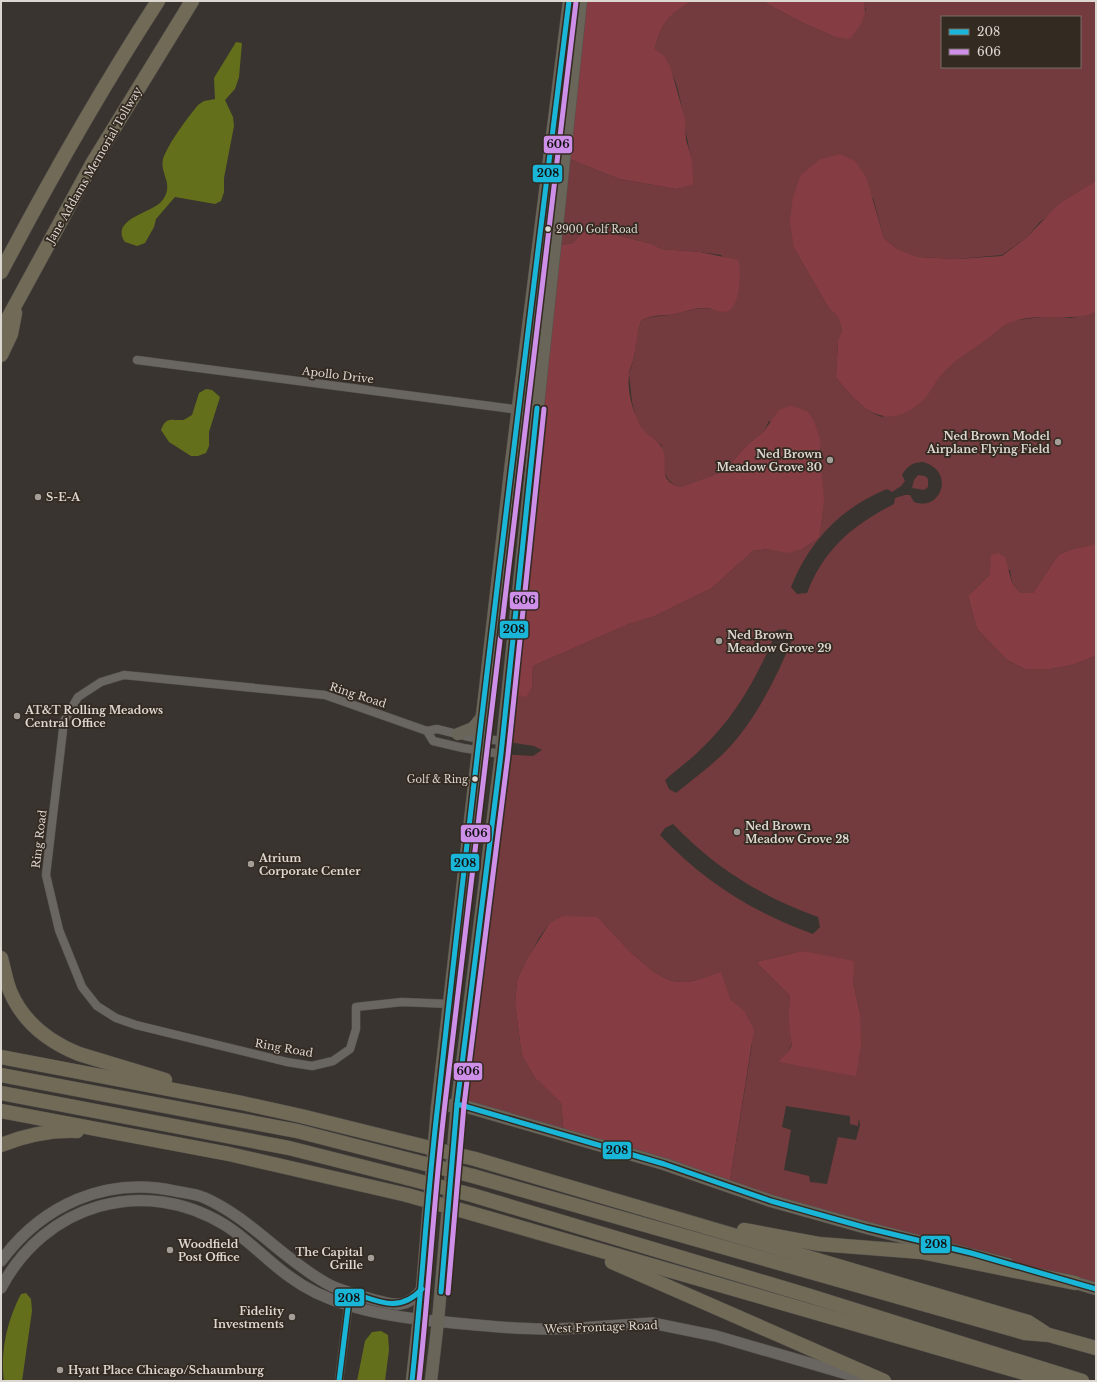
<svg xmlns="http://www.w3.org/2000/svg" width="1097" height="1382" font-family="'Libre Baskerville',serif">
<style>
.green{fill:#743b3f;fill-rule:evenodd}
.forest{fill:#853c42}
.water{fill:#636f1b}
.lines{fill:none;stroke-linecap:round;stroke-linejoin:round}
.street-casing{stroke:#55514d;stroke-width:9}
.secondary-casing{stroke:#55514d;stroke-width:12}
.primary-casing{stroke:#55514d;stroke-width:13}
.highway-casing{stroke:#55514d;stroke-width:15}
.street{stroke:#696561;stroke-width:8}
.secondary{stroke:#696561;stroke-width:11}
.primary{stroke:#6a6559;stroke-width:12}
.highway{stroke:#706a57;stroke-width:14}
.highway-bridge-casing{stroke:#55514d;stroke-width:15;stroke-linecap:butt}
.highway-bridge{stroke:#706a57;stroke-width:14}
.bus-1-casing{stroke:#332a21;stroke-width:8}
.bus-2-casing{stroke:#332a21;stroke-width:8}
.bus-1{stroke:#1ab6d8;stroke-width:5}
.bus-2{stroke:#ce8fe9;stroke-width:5}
.bus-dot{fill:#ddd7d1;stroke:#332a21;stroke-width:1.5}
.poi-dot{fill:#a49e98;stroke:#332a21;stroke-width:1.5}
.labels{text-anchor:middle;stroke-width:3.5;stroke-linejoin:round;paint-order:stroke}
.bus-label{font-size:10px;fill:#ddd7d1;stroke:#332a21;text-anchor:start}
.street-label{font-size:11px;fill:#ddd7d1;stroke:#332a21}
.poi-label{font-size:11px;font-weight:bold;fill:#ddd7d1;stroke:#332a21;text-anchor:start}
.line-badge{stroke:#332a21;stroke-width:1.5}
.pale-badge-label{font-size:11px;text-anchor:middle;font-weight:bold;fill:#111}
</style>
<rect width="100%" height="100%" fill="#39342f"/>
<g class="green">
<path d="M693,1h69l39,21 34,15 31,-27 -2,-9h232v180l-56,41 -14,16 -24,17 -45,4 -38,-2 -22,-8 -13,-11 -11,-40 -79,50 34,59 10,10 4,13 -4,10 -2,37c12,16 26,33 46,40l51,-31 8,-12 14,-12 47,-36 11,-5 12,-2 27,-3 19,2 25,-6v233l-24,4 -14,6 -25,38h-13l-8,-10 -2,-13 -20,4 -22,22 9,33 30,31 18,9h26l21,-4 24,-9v633l-367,-103 23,-141 -21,-45 -10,-27c-15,4 -32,12 -48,8 -23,-5 -59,-46 -75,-64l-49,7 -10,14 -22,42 -2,25 7,51 13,22 26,25 3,31 -107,-30 44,-350 32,2 9,-6 -8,-4 -32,-5 5,-48 25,-6 1,-21 100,-44 22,-6 57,-28 41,-37 15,-2h34l17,-11 2,-95 -52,-22 -5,10 -17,14 -23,26 -43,16c-20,-5 -18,-24 -19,-41l-19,-16 -7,-13 -4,-15 -3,-28 5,-16 2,-18 5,-19c9,-6 18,-4 28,-6 15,-2 28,-9 44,-6l26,-24v-10l-18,-20 -21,-3 -38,-3 -10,-5 -39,-10 -31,-2 -9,11 -19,3 10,-89 55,22 57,10 16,-30c-11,-35 -7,-83 -37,-110 5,-25 16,-37 38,-48zM942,17h138v50h-138zM923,462c33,9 18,50 -9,40l-4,-7h-5l-10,3 -1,6c-41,21 -70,45 -87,89l-10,1 -6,-7c18,-46 51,-80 96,-98l5,3 9,-6 4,-5 -3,-6c5,-9 11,-13 21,-13zM786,629l7,9c-17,40 -37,82 -68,114 -15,15 -33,28 -49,41l-7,-4 -4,-9c11,-10 24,-19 35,-30 35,-32 59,-76 77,-120zM673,824c42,44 89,73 145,93l2,10 -7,7c-59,-21 -110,-53 -153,-99l5,-7zM802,951l51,31 7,31 -58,53 -25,-4 11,-8 5,-15 -4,-18 1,-25 -34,-34zM786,1106l64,10v8l8,2 1,-8 1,7 -4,15 -18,-3 -11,47 -17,-2 -1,-6 -25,-6 7,-40 -9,-3z"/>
<path d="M918,475l7,1 3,3v8l-4,3 -12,-2 2,-8z"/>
</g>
<g class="forest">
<path d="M581,1h112c-22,11 -33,23 -38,48l10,8 6,12 14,50 1,21 6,19 1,25 -17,5 -57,-10 -55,-22z"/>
<path d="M762,1h102c4,15 -5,26 -14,38l-15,-2 -34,-15z"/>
<path d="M839,154l16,7 11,16 18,61 13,11 22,8 38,2 45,-3 24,-18 33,-34 37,-23v131c-27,11 -56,-1 -84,10 -10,3 -17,11 -25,17 -15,11 -32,21 -45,35 -7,8 -11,18 -18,25 -37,36 -64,10 -88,-22l2,-37 4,-10 -4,-13 -10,-10 -34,-59 -4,-26 3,-25 8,-22 18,-15z"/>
<path d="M588,231l25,3 39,10 10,5 38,3 38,8c4,10 2,47 -10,51 -7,3 -15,-3 -22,-3 -13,-1 -25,6 -39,7 -9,1 -18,0 -26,6 -4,12 -5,24 -7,36 -1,6 -5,12 -5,18 -2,18 4,38 13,53 6,8 18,13 21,22 6,16 -7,31 18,37l43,-16 23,-26 17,-14 15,-21 10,-4 10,2 9,4 6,9 7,22 -1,14 4,43 -5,38 -17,11 -14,4 -20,-4 -15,2 -41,37 -57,28 -24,7 -98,43 -1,21 -6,10 -19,-4 47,-447 19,-3 9,-11z"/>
<path d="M1093,545h3v111l-24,9 -21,4h-26l-18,-9 -30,-31 -9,-33 22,-22 1,-19 7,-2 7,4 7,26 8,10h13l25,-38 14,-6z"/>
<path d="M563,916l35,1c16,18 52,59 75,64 16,4 33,-4 48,-9l10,28 13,11 10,19 -25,156 -165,-52 -3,-31 -26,-25 -13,-22 -7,-51 2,-25 12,-24 20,-32z"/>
<path d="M802,951l52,10 -1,21 7,31 1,31 -5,32 -79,-14c22,-16 13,-19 12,-41 -1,-8 1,-16 1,-25l-34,-34z"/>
</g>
<g class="water">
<path d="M236,42l6,1 -3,34 -4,12 -10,11 8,17 1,9 -10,52v14l-3,9 -6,3 -40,-7 -19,22 -2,8 -9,16 -8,3 -12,-4c-15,-23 26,-29 36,-40 16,-18 -4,-29 3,-46 8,-18 22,-36 34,-51l6,-4 11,-2 -1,-21z"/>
<path d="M206,389l6,1 8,7 -11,35v14l-3,7 -8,3h-7l-22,-14 -8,-12c5,-15 12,-9 22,-10 3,-1 7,-4 9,-5l7,-22z"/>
<path d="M26,1293l5,6 1,12 -10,70h-18c-4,-30 3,-60 17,-87z"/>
<path d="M381,1331l7,4 1,15 -4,31h-28l8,-40 7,-9z"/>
</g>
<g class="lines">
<g class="street-casing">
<g id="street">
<path d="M137,360l399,52"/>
<path d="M427,731l6,10 30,7 38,6"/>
<path d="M450,1004l-48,-2 -46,5v22l-6,20 -17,12 -21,5 -25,-4 -151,-37 -20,-7 -19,-12 -15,-19 -23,-57 -13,-55 18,-154 14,-24 23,-15 23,-7 201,20 102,36 10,-2 32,8 33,4"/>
<path d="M339,1381l10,-81"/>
</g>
</g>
<g class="secondary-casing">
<g id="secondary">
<path d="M1,1261c41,-56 105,-85 174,-70 10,2 21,3 30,7 45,20 78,61 121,85 13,8 31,11 45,16 22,6 36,11 51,-10"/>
<path d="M1,1288c44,-84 143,-113 224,-63 24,15 42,36 65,52 16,12 38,22 58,28 31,10 63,14 96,17 33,3 67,7 100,7 36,0 72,-4 108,-6l64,13 155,45"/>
</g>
</g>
<g class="primary-casing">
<g id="primary">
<path d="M458,734l15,-6 9,-11"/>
<path d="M437,1108l20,-4 207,60 107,37 96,27 141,36"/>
<path d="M1066,1280l30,9"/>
<path d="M412,1381l10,-92 15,-181 74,-645 58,-462"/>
<path d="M431,1381l7,-60 19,-217 44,-350 80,-753"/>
</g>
</g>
<g class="highway-casing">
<g id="highway">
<path d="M1,272c49,-93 100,-183 157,-271"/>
<path d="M1,331l91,-167 100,-163"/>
<path d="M1,355l10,-21 4,-21"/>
<path d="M1,958c3,11 5,23 9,33 13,31 39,51 69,63l86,26"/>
<path d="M1,1057l241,46 59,13 109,27"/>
<path d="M1,1075l296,56 113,29"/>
<path d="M1,1093l288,55 118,30"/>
<path d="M1,1111l228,43 178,41"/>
<path d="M1,1145c23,-9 51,-15 76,-14"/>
<path d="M475,1159l553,163 17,11"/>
<path d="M473,1176l552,157 24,2 47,13"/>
<path d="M472,1195l338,101 272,85"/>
<path d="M474,1214l578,167"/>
<path d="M744,1230l75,14 102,8 154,31"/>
<path d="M612,1262l272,119"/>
</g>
</g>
<use href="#street" class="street"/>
<use href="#secondary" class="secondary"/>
<use href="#primary" class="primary"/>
<use href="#highway" class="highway"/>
<g class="highway-bridge-casing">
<g id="highway-bridge">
<path d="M410,1143l65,16"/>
<path d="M410,1160l63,16"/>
<path d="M407,1178l65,17"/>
<path d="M407,1195l67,19"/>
</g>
</g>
<use href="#highway-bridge" class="highway-bridge"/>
<g class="bus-1-casing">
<g id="bus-1">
<path d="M457,1104l207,60 107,37 96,27 104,25 125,36"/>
<path d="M441,1292l16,-188 44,-350 36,-346"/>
<path d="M339,1381l11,-89c28,9 49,22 72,-3"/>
<path d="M412,1381c10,-93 15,-186 26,-278 40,-368 85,-735 131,-1102"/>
</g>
</g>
<g class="bus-2-casing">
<g id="bus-2">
<path d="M448,1293l16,-188 44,-350 36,-346"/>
<path d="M419,1381c10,-92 15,-185 26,-278 41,-367 85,-734 131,-1101"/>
</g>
</g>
<use href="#bus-1" class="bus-1"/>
<use href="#bus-2" class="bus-2"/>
</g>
<g class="bus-dot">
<circle cx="548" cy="229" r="3.5"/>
<circle cx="475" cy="779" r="3.5"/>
</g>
<g class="poi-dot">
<circle cx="1058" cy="442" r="4"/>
<circle cx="830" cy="460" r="4"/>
<circle cx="38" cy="497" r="4"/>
<circle cx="719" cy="641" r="4"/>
<circle cx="17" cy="716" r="4"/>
<circle cx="737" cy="832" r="4"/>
<circle cx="251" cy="864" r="4"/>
<circle cx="170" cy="1250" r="4"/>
<circle cx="371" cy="1258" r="4"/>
<circle cx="292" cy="1317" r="4"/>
<circle cx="60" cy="1370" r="4"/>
</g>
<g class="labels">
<g class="bus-label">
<text x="556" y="233">2900 Golf Road</text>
<text x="468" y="783" text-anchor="end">Golf &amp; Ring</text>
</g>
<g class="street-label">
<text transform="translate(94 165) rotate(-60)" y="4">Jane Addams Memorial Tollway</text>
<text transform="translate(338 375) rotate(7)" y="4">Apollo Drive</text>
<text transform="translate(358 695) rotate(18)" y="4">Ring Road</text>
<text transform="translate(39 839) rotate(-83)" y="4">Ring Road</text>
<text transform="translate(284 1048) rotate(10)" y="4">Ring Road</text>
<text transform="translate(601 1327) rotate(-2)" y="4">West Frontage Road</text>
</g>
<g class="poi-label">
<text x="1050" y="440" text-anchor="end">Ned Brown Model<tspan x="1050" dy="13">Airplane Flying Field</tspan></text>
<text x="822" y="458" text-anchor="end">Ned Brown<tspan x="822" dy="13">Meadow Grove 30</tspan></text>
<text x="46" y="501">S-E-A</text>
<text x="727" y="639">Ned Brown<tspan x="727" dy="13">Meadow Grove 29</tspan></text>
<text x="25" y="714">AT&amp;T Rolling Meadows<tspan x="25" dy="13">Central Office</tspan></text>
<text x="745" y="830">Ned Brown<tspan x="745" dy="13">Meadow Grove 28</tspan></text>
<text x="259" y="862">Atrium<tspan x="259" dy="13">Corporate Center</tspan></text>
<text x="178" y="1248">Woodfield<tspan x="178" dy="13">Post Office</tspan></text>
<text x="363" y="1256" text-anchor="end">The Capital<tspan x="363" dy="13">Grille</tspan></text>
<text x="284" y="1315" text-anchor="end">Fidelity<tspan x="284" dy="13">Investments</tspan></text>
<text x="68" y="1374">Hyatt Place Chicago/Schaumburg</text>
</g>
</g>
<g class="line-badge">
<rect x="543" y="135" width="30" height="19" rx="4" fill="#ce8fe9"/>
<rect x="532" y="164" width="31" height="19" rx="4" fill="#1ab6d8"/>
<rect x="509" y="591" width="30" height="19" rx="4" fill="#ce8fe9"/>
<rect x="499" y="620" width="30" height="19" rx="4" fill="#1ab6d8"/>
<rect x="460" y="824" width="31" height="19" rx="4" fill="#ce8fe9"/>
<rect x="450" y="853" width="30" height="19" rx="4" fill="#1ab6d8"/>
<rect x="453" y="1062" width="30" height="19" rx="4" fill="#ce8fe9"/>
<rect x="602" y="1141" width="30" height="19" rx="4" fill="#1ab6d8"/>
<rect x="920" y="1235" width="31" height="19" rx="4" fill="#1ab6d8"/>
<rect x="334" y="1288" width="31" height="19" rx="4" fill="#1ab6d8"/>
</g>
<g class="pale-badge-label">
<text x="558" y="148">606</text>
<text x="548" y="177">208</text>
<text x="524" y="604">606</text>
<text x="514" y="633">208</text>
<text x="476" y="837">606</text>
<text x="465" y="867">208</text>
<text x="468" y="1075">606</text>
<text x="617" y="1154">208</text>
<text x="936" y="1248">208</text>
<text x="349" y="1302">208</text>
</g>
<rect width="1097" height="1382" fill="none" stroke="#ddd7d1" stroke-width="4"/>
<rect x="941" y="16" width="140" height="52" fill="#332a21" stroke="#776f67"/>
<rect x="949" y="29" width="20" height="6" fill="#1ab6d8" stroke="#776f67"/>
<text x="977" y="36" font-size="12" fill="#ddd7d1">208</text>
<rect x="949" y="49" width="20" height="6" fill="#ce8fe9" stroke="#776f67"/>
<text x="977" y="56" font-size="12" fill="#ddd7d1">606</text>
</svg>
